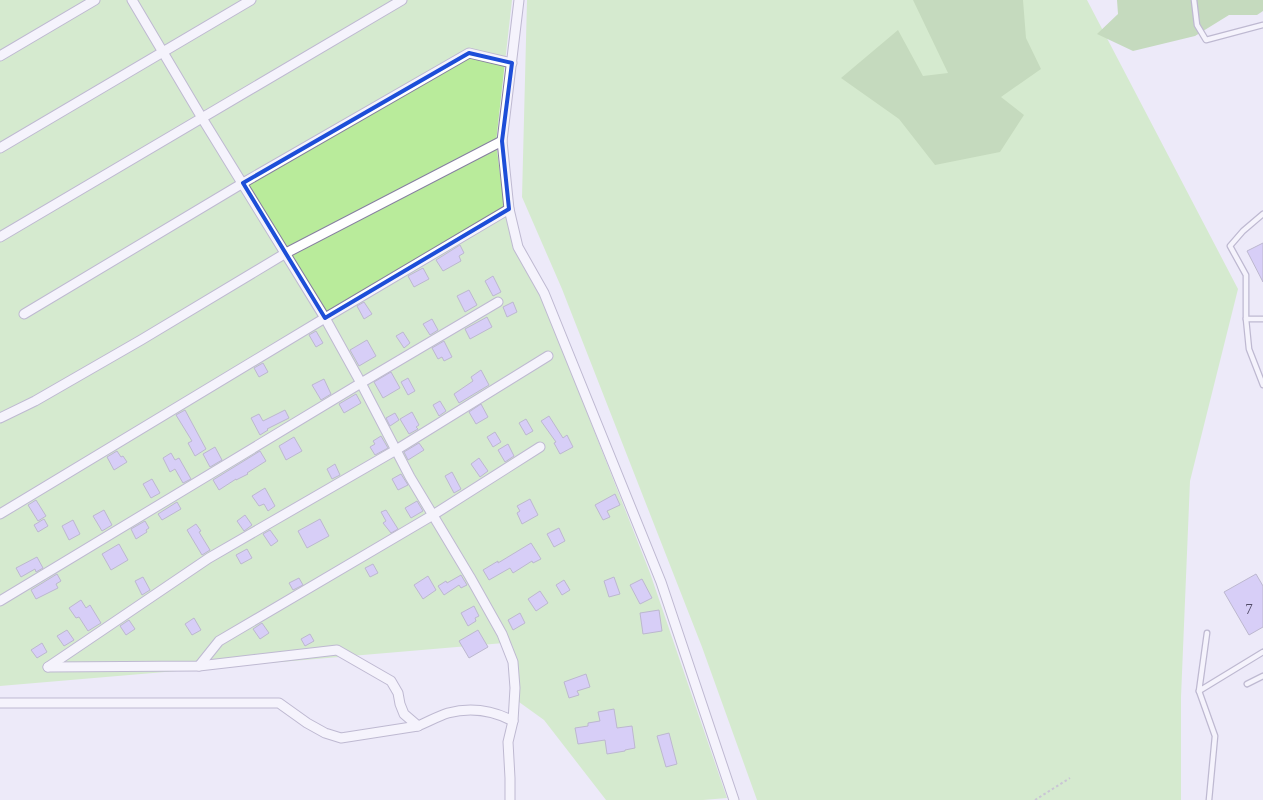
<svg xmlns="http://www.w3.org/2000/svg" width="1263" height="800" font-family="'Times New Roman',serif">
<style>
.green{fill:#b9eb9b}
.forest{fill:#95c876}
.building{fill:#bdaef3;stroke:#817b9b}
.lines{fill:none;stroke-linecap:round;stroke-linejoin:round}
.lane-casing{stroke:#867fa0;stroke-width:7}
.street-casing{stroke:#867fa0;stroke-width:11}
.path{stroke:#9d9aa8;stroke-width:2;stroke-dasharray:2.5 2.5;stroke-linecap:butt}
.lane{stroke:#fff;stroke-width:4.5}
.street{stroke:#fff;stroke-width:9}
.marked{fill:none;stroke:#1d4ed8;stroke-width:4;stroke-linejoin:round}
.labels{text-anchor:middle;stroke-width:5;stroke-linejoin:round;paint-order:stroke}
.number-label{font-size:15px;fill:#504a66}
</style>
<rect width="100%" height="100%" fill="#edeaf9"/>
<g class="green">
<path d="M0,0h512l-16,142 6,48 13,59 25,44 110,280 77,225 -24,2h-97l-62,-80 -25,-18 -15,-59 -504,43z"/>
<path d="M527,0h560l151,289 -48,192 -9,216v103h-424l-55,-153 -140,-358 -40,-92z"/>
</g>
<g class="forest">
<path d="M913,0h110l3,38 15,31 -40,28 23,18 -24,37 -65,13 -36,-46 -58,-41 57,-48 25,46 25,-3z"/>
<path d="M1117,0h146v11l-6,4h-28l-34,21 -62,15 -36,-17 21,-20z"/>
</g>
<g class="building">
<path d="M1263,243v39l-16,-31z"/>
<path d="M460,245l4,8 -5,3 2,5 -18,10 -7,-11z"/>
<path d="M423,268l6,11 -15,8 -6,-11z"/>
<path d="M493,276l8,16 -8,4 -8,-15z"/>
<path d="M469,290l8,15 -12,7 -8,-16z"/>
<path d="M364,302l8,12 -8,5 -7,-13z"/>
<path d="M513,302l4,10 -10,5 -4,-10z"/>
<path d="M487,317l5,10 -22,12 -5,-10z"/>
<path d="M432,319l6,11 -8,5 -7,-11z"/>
<path d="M316,331l7,12 -7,4 -7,-12z"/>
<path d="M403,332l7,11 -6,5 -8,-12z"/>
<path d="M367,340l9,16 -17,10 -9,-16z"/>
<path d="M444,341l8,16 -8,4 -2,-4 -4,2 -6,-11z"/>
<path d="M263,363l5,9 -9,5 -5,-9z"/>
<path d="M481,370l8,15 -30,18 -5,-9 19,-13 -2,-4z"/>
<path d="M391,372l9,16 -17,10 -9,-16z"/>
<path d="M408,378l7,13 -7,4 -7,-13z"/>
<path d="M324,379l7,15 -10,6 -9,-15z"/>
<path d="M356,394l5,9 -17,10 -5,-9z"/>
<path d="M440,401l6,10 -7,5 -6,-11z"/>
<path d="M481,404l7,13 -12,7 -7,-12z"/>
<path d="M185,410l21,39 -11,7 -7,-13 4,-2 -16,-26z"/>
<path d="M285,410l4,8 -22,11 1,1 -8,5 -9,-17 8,-4 4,7z"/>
<path d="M412,412l7,13 -3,2 2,2 -9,5 -9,-15z"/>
<path d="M395,413l4,7 -9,6 -4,-8z"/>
<path d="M549,416l14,22 4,-3 6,12 -13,7 -6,-11 2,-1 -15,-21z"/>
<path d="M526,419l7,12 -7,4 -7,-12z"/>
<path d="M495,432l6,10 -8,5 -6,-10z"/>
<path d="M381,436l7,12 -13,7 -5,-8 5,-3 -2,-3z"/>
<path d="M294,437l8,14 -16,9 -7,-14z"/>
<path d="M419,443l5,7 -16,10 -4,-8z"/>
<path d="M508,444l6,12 -9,6 -7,-12z"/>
<path d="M215,447l7,13 -12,7 -7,-13z"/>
<path d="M117,451l4,6 2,-1 4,6 -13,8 -7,-13z"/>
<path d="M260,451l6,10 -19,12 1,1 -12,6v-1l-17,11 -6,-10z"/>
<path d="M171,453l4,7 4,-2 12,21 -8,4 -8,-14 -5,3 -7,-14z"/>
<path d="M479,458l9,13 -8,6 -9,-13z"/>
<path d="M335,464l5,11 -8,4 -5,-10z"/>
<path d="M452,472l9,17 -7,4 -9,-17z"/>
<path d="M401,474l7,11 -10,5 -6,-11z"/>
<path d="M152,479l8,14 -9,5 -8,-14z"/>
<path d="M265,488l10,18 -7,5 -4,-7 -5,2 -7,-10z"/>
<path d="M615,494l5,11 -13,6 3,6 -7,3 -8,-15z"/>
<path d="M530,499l8,16 -16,9 -5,-11 3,-2 -3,-5z"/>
<path d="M36,500l10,16 -8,5 -10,-16z"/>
<path d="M417,501l6,10 -12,7 -6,-10z"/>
<path d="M177,502l4,7 -19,11 -4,-6z"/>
<path d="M104,510l8,15 -10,6 -9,-15z"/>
<path d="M386,510l12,19 -7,4 -8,-10 3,-2 -5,-9z"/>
<path d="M245,515l7,10 -8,6 -7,-10z"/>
<path d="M44,519l4,7 -10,6 -4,-7z"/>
<path d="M320,519l9,17 -22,12 -9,-17z"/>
<path d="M73,520l7,14 -11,6 -7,-14z"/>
<path d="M145,521l4,7 -3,2 1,2 -11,7 -5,-10z"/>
<path d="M196,524l5,7 -2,1 11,18 -8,5 -15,-25z"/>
<path d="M559,528l6,13 -11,6 -7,-13z"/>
<path d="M270,530l8,11 -7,5 -8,-12z"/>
<path d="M531,543l10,16 -8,4 -1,-2 -19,12 -3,-5 -21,12 -6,-10 15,-9v2z"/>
<path d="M119,544l9,16 -17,10 -9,-16z"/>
<path d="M247,549l5,9 -11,6 -5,-9z"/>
<path d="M37,557l6,11 -7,4 -1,-3 -14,8 -5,-9z"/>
<path d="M373,564l5,9 -8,4 -5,-9z"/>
<path d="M57,574l4,7 -5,3 2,4 -22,11 -5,-9z"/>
<path d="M1256,574l7,12v41l-14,8 -25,-43z"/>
<path d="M461,575l6,10 -6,3 -2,-3 -15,10 -6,-9 8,-5 1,2z"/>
<path d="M428,576l8,14 -13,9 -9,-14z"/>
<path d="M143,577l7,13 -8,5 -7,-14z"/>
<path d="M614,577l6,17 -11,3 -5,-16z"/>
<path d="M299,578l4,7 -10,5 -4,-7z"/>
<path d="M642,579l10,19 -12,6 -10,-19z"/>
<path d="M564,580l6,10 -8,5 -6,-10z"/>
<path d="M540,591l8,12 -12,8 -8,-12z"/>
<path d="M81,600l5,8 4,-3 11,18 -13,8 -9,-14 -3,1 -7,-10z"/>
<path d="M474,606l5,10 -4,2 1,3 -8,5 -7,-13z"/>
<path d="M659,610l3,21 -19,3 -3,-21z"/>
<path d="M520,613l5,10 -12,7 -5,-10z"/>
<path d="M194,618l7,12 -9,5 -7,-11z"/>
<path d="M129,620l6,9 -9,6 -6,-9z"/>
<path d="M262,623l7,10 -9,6 -7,-10z"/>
<path d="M67,630l7,10 -10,6 -7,-10z"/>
<path d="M478,630l10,17 -19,11 -10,-17z"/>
<path d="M310,634l4,7 -9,5 -4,-7z"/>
<path d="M42,643l5,9 -10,6 -6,-8z"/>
<path d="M586,674l4,13 -13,4 2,4 -10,3 -5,-16z"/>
<path d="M614,709l3,19 15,-2 3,22 -10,2v1l-18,3 -2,-14 -27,4 -3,-16 13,-2v-3l12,-2 -2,-9z"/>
<path d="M669,733l8,31 -11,3 -9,-31z"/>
</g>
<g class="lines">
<g class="lane-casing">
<g id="lane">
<path d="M1194,0l3,25 9,15 57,-15"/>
<path d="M1263,214l-20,17 -13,15 16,29v44h17"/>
<path d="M1246,319l3,30 14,36"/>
<path d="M1207,633l-8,58 64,-39"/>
<path d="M1247,684l16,-8"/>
<path d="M1199,691l16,45 -6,64"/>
</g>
</g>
<g class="street-casing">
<g id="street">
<path d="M132,0l70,118 123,200 36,65 49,94 60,100 32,57 11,28 2,26 -2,33 -5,21 2,36v22"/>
<path d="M519,0l-17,141 7,68 9,38 26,46 117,289 73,218"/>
<path d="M0,56l95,-56"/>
<path d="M0,148l251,-148"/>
<path d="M0,237l402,-237"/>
<path d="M24,314l219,-131 226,-130 43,10"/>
<path d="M0,418l35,-17 106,-61 145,-87 216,-112"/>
<path d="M0,514l325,-196 184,-109"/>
<path d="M0,601l361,-218 137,-81"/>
<path d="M199,666l20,-25 214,-126 107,-68"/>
<path d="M48,667l161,-109 187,-108 152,-94"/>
<path d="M48,667l151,-1 138,-16 54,31 7,12 2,11 4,10 14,12c10,-4 20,-10 30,-13 23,-6 44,-3 65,8"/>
<path d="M0,703h279l28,20 18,10 16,5 77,-12"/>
</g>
</g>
<path class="path" d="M1035,800l35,-22"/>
<use href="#lane" class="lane"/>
<use href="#street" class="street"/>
</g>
<path d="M0 0H1263V800H0ZM469,53l43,10 -10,78 7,68 -184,109 -82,-135z" fill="#edeaf9" fill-opacity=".55" fill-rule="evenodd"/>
<path class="marked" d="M469,53l43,10 -10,78 7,68 -184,109 -82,-135z"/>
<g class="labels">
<g class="number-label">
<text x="1249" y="614">7</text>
</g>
</g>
</svg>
